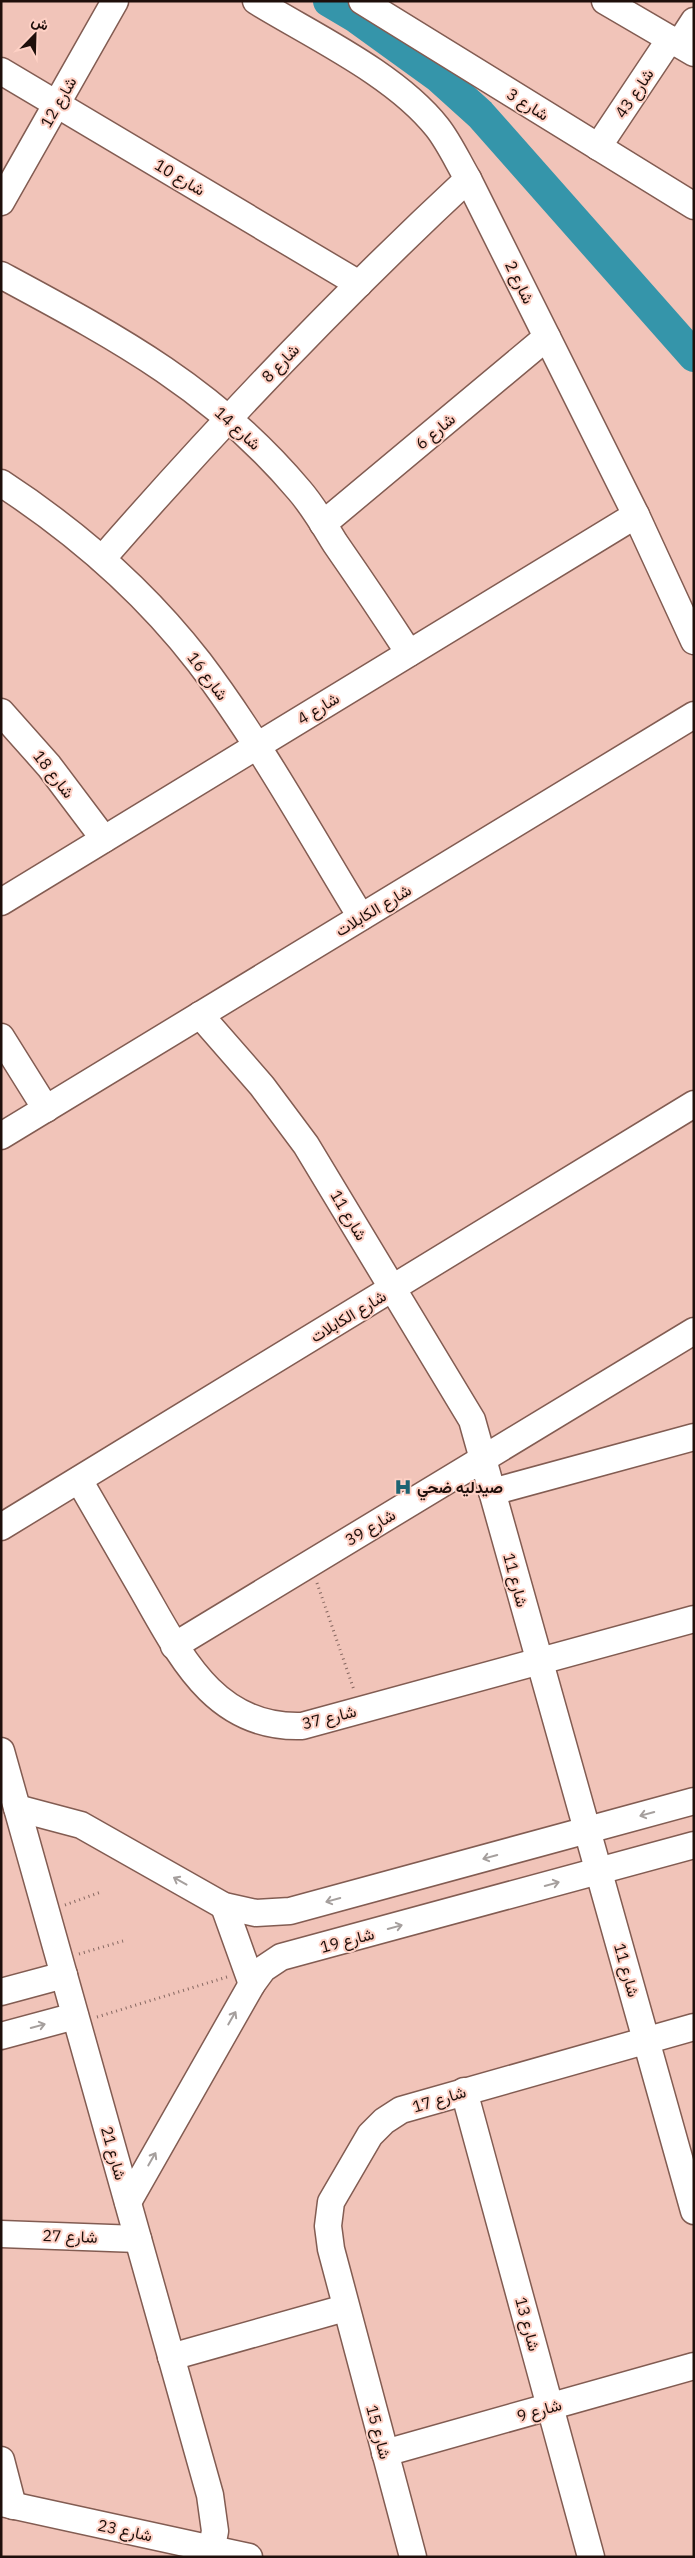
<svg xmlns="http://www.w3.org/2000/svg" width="695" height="2558" font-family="'IBM Plex Sans',Vazirmatn,sans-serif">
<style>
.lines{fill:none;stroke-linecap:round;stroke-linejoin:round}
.river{stroke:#3595aa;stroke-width:32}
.minor-casing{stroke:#825c52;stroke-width:29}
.path{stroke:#856760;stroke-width:3;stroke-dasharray:1 4;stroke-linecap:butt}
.minor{stroke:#fff;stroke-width:26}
.oneway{stroke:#a59f9d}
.labels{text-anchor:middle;stroke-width:4;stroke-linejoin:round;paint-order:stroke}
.street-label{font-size:16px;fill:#1e0f0b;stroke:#fed1c5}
.poi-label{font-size:16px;font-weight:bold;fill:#1e0f0b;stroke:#fed1c5;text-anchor:start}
</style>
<rect width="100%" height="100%" fill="#f1c4b9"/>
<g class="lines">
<path class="river" d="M329,1l27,16 83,60 41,37 214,242"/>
<g class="minor-casing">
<g id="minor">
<path d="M256,1c57,35 139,73 181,126 12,15 21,35 31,52l168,336 58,126"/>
<path d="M362,1l332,205"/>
<path d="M605,1l89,52"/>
<path d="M679,44l15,-23"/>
<path d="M1,71l358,213"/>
<path d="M598,147l72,-108"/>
<path d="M1,202l114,-201"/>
<path d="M1,275c115,62 212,113 298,215 14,16 25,35 36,53 25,36 50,73 74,110"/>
<path d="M1,483c75,49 143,108 198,179 60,79 110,170 162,255"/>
<path d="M323,524l224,-187"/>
<path d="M102,559c116,-133 237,-260 366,-380"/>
<path d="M1,712l48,54 55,73"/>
<path d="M1,902l635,-387"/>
<path d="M200,1015l62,71 44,59 166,275 222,791"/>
<path d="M1,1037l45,72"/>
<path d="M1,1136l693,-421"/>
<path d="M79,1480c21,36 42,73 63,109 38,66 72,140 160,137l392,-107"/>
<path d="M492,1492l202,-55"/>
<path d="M1,1527l693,-423"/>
<path d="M174,1646l520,-315"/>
<path d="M1,1751l209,744 5,36 -5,26"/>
<path d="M17,1808l64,17 143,81 32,7 34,-2 404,-110"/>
<path d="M224,1906l28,78"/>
<path d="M1,1992l63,-17"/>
<path d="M1,2036l74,-20"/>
<path d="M464,2091l127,466"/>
<path d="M128,2202l124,-218 11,-15 18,-12 413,-112"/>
<path d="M1,2234l137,5"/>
<path d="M171,2357l174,-49"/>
<path d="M385,2453l309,-87"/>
<path d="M1,2460l12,46"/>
<path d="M1,2503l248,54"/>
<path d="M413,2557l-82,-308 -3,-23 3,-24 39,-67 14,-14 17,-11 293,-83"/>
</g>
</g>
<g class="path">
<path d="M317,1583l37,107"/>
<path d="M65,1905l36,-13"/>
<path d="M79,1954l44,-13"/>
<path d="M97,2017l130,-40"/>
</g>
<use href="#minor" class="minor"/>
</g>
<defs><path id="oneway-shaft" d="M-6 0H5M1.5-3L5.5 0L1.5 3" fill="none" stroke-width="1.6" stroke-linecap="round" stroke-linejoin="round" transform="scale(1.25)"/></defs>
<g class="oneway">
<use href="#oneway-shaft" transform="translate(647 1814) rotate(165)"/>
<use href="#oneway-shaft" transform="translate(490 1857) rotate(165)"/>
<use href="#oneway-shaft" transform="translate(180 1881) rotate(-151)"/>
<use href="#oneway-shaft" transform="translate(552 1884) rotate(-15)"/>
<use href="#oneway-shaft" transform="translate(333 1900) rotate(165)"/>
<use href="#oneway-shaft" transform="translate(395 1927) rotate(-15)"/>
<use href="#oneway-shaft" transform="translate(232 2018) rotate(-60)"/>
<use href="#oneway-shaft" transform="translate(38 2026) rotate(-15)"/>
<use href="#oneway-shaft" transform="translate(152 2159) rotate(-60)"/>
</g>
<defs>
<g id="hospital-bare" transform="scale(1.35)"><path d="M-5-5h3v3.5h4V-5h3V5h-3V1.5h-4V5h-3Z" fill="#1c6473" stroke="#fed1c5" stroke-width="2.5" paint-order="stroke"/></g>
</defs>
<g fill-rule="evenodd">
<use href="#hospital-bare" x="403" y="1487"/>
</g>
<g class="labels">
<g class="street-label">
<text transform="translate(634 93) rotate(-56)" y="6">شارع 43</text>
<text transform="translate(58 102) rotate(-60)" y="6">شارع 12</text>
<text transform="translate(528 104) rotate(32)" y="6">شارع 3</text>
<text transform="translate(180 177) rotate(31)" y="6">شارع 10</text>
<text transform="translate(520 282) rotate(64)" y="6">شارع 2</text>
<text transform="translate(280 363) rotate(-46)" y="6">شارع 8</text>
<text transform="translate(238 428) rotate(42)" y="6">شارع 14</text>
<text transform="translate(435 431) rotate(-40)" y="6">شارع 6</text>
<text transform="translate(208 676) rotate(53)" y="6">شارع 16</text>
<text transform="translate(318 708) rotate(-31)" y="6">شارع 4</text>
<text transform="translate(54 774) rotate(52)" y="6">شارع 18</text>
<text transform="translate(373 910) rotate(-31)" y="6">شارع الكابلات</text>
<text transform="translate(349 1215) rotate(59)" y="6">شارع 11</text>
<text transform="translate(348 1316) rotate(-31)" y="6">شارع الكابلات</text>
<text transform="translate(370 1527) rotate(-31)" y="6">شارع 39</text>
<text transform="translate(516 1580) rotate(75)" y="6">شارع 11</text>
<text transform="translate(329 1717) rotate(-14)" y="6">شارع 37</text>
<text transform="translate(347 1940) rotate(-15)" y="6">شارع 19</text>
<text transform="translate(627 1970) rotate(74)" y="6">شارع 11</text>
<text transform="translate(439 2099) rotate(-17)" y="6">شارع 17</text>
<text transform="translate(114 2153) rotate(74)" y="6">شارع 21</text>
<text transform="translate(70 2236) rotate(2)" y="6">شارع 27</text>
<text transform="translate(528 2324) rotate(75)" y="6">شارع 13</text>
<text transform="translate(539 2410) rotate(-16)" y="6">شارع 9</text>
<text transform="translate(379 2432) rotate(75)" y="6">شارع 15</text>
<text transform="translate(125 2530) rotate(12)" y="6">شارع 23</text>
</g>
<g class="poi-label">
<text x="417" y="1493">صيدليه ضحي</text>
</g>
</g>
<rect width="695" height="2558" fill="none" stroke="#1e0f0b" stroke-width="5"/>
<g transform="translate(35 35) rotate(23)" stroke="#fed1c5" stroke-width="4" paint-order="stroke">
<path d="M0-4L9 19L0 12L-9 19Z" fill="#1e0f0b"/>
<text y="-8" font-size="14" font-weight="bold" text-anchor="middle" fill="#1e0f0b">ش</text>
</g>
</svg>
